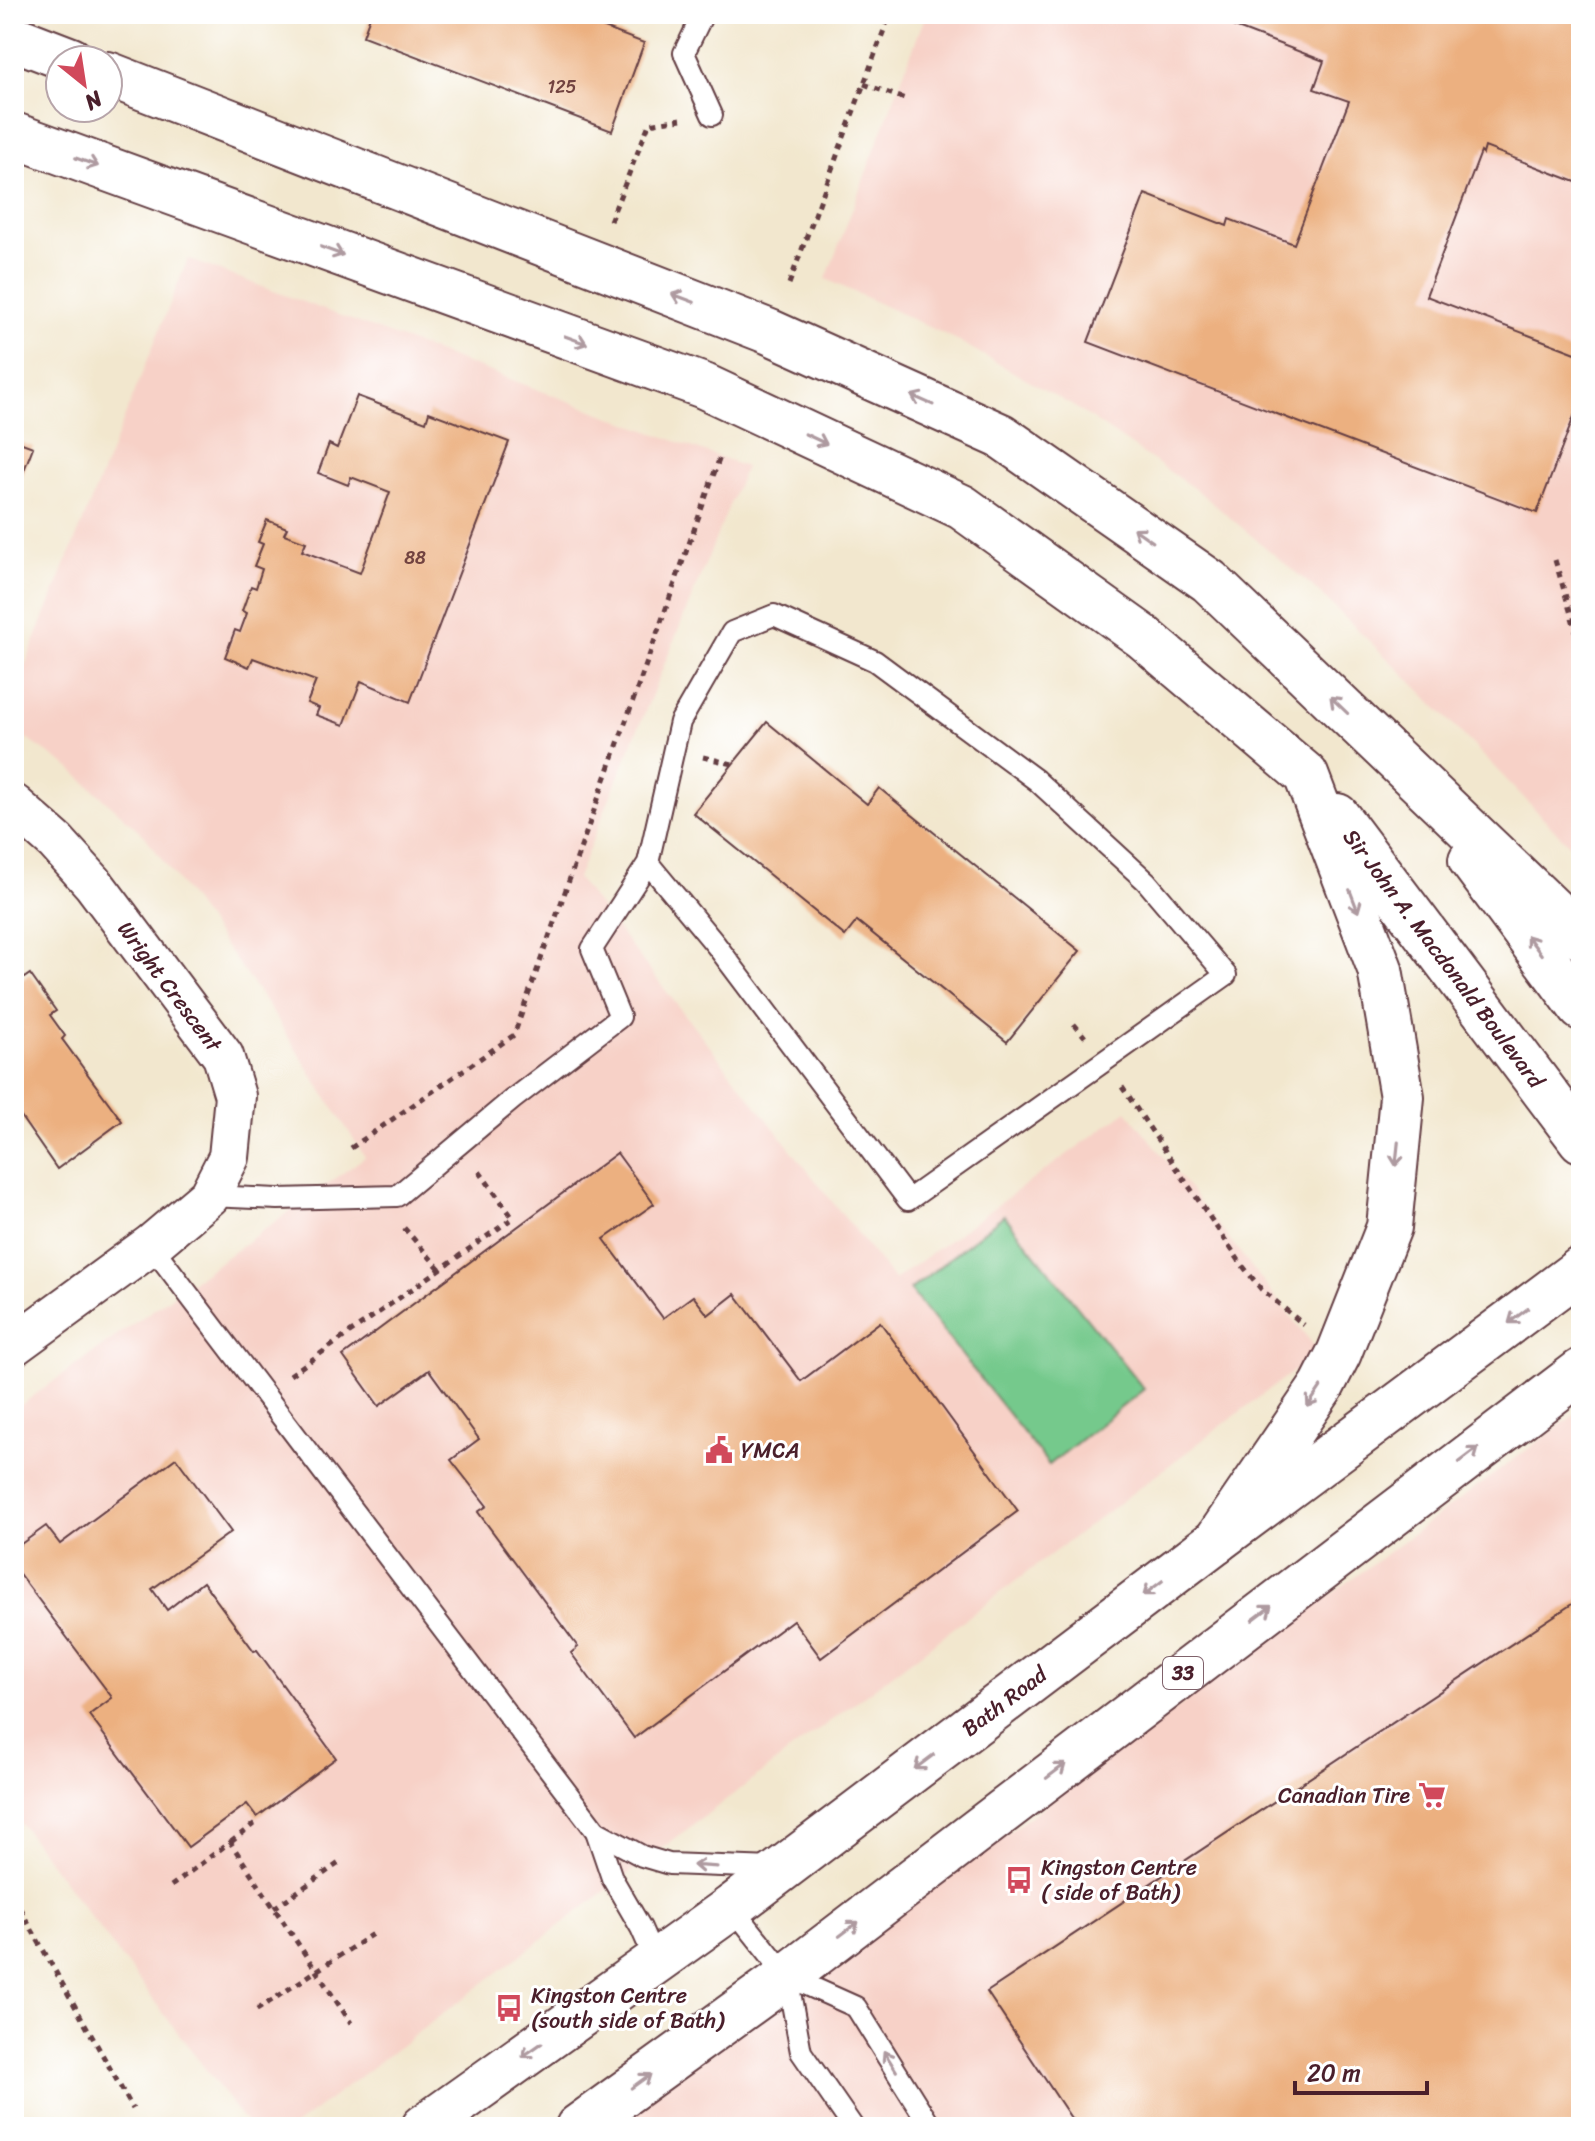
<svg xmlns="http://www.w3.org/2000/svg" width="1595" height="2141" font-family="Sriracha,sans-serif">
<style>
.built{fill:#f7d1c7}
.green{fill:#75c98c;stroke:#60745c;stroke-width:2}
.building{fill:#ecb080}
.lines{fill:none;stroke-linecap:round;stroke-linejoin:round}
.service-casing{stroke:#633d43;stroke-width:24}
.minor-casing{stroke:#633d43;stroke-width:44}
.primary-casing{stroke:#633d43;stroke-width:48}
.path{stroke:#633d43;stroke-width:5;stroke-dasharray:6 6;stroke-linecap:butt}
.service{stroke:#fff;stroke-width:20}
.minor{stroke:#fff;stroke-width:40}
.primary{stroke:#fff;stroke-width:44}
.oneway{stroke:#ae9aa0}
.labels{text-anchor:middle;stroke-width:6;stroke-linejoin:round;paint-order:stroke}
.number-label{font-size:18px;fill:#724340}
.shield{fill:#fff;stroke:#80626b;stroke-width:2}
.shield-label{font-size:20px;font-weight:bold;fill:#4a1f2b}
.street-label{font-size:22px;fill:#4a1f2b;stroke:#fff}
.poi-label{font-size:22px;fill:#4a1f2b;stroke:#fff;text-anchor:start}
</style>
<rect width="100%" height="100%" fill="#fff"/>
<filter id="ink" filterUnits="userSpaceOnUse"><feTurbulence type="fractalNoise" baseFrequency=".0125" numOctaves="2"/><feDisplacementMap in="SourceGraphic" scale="16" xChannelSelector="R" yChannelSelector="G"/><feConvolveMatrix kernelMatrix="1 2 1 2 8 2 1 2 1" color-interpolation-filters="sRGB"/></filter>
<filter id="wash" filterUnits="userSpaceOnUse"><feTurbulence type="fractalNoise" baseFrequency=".006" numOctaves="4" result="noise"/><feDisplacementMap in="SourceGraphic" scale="32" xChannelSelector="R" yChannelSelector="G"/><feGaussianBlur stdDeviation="1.8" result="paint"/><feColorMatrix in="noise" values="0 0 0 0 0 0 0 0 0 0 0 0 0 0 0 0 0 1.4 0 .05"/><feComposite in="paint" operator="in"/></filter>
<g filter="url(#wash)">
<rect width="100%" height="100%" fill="#f2e7ce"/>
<g class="built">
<path d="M926,14h655v843l-165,-171 -104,-100 -114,-95 -125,-85 -118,-67 -129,-60z"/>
<path d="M188,259l557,208 -168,411 317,402 233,-169 192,241 -1026,775h-44l-235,-312v-405l351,-253 -100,-156 -120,-165 -75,-68 -56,-38v-37z"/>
<path d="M1581,1410v717h-972z"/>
</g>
<path class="green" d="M1004,1215l140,174 -95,76 -139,-175z"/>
<g id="blocks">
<g class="building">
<path d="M371,14h197l76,29 -32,88 -249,-95z"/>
<path d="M1201,14h380v170l-96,-37 -2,7 -2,-2 -55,144 155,59v43l-44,115 -449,-171 57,-148 82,32 2,-7 65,25 55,-143 -35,-12 10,-28z"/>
<path d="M357,396l69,26 3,-10 80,30 -99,260 -49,-21 -17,44 -28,-10 3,-7 -12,-5 9,-22 -63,-23 -4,9 -24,-10 10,-27 5,2 7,-19 -5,-2 9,-25 5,2 6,-19 -8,-3 9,-22 -5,-2 9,-22 20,8 -3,6 22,8 -4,9 58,22 30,-81 -39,-15 -3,8 -30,-12 11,-29 8,4z"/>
<path d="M14,440l19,7 -19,49z"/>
<path d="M767,722l100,82 12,-16 201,163 -73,91 -150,-121 -12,15 -152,-123z"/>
<path d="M30,974l26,37 -6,4 15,21 -3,3 60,82 -65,48 -43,-62v-122z"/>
<path d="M617,1153l37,51 -50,35 59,79 30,-22 15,19 27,-21 66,87 79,-59 138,189 -197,147 -28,-38 -159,118 -63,-85 7,-6 -100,-135 9,-6 -36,-46 28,-21 -50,-69 -50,36 -36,-50z"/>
<path d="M176,1458l55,74 -79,57 15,21 36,-28 51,69 3,-1 79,108 -79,59 -10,-13 -59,43 -99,-132 23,-17 -1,-2 -97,-129v-18l32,-23 14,18z"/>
<path d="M1581,1598v529h-504l-90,-135z"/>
</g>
</g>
</g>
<g filter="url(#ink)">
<use href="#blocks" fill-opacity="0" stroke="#633d43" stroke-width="2"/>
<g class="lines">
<g class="service-casing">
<g id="service">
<path d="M703,14l-19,39 28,62"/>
<path d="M209,1196l69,3 119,-3 116,-97 107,-82 -28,-68 56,-86 68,82 192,255 318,-225 -80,-94 -110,-101 -161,-119 -101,-46 -42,17 -52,90 -32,141"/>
<path d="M151,1245l445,586 16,47 29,50 15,34"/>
<path d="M596,1831l46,25 27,8 104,4"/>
<path d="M732,1907l55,69 69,31 75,120"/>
<path d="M787,1976l14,76 52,75"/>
</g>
</g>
<g class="minor-casing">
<path id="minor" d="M14,805l42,37 37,41 130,173 12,40 -6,61 -20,39 -58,49 -137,100"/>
</g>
<g class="primary-casing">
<g id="primary">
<path d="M14,38l57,22"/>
<path d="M108,74l662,258 231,104 208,145 372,356"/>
<path d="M14,135l690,251 258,121 180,129 164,139 74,194 22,128 -13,130 -50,126 -17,33 -106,155"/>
<path d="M1337,816l244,324"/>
<path d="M1471,860l110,148"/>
<path d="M424,2127l308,-220 484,-366 365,-272"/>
<path d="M578,2127l209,-151 794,-605"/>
</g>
</g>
<g class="path">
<path d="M864,84l41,15"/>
<path d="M610,221l39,-97 32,-5"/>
<path d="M789,284l101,-270"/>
<path d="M1555,560l26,88"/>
<path d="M703,757l30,7"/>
<path d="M1074,1024l11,13"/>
<path d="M1122,1087l120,178 19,24 43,36"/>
<path d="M351,1148l163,-113 207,-581"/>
<path d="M404,1228l36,41"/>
<path d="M290,1375l223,-157 -34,-47"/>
<path d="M231,1842l24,-19"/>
<path d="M171,1886l59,-44 121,181"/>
<path d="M14,1898l119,211"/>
<path d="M274,1908l65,-45"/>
<path d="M257,2010l120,-79"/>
</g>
<use href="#service" class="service"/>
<use href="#minor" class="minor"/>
<use href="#primary" class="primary"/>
</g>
<defs><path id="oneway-shaft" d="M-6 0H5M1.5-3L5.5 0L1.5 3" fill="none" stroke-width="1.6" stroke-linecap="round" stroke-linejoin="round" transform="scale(2)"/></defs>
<g class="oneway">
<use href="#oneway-shaft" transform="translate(87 162) rotate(20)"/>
<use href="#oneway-shaft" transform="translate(332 251) rotate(20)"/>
<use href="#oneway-shaft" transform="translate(683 298) rotate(-159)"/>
<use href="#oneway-shaft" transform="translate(576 340) rotate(20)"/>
<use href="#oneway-shaft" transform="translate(922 400) rotate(-156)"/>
<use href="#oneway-shaft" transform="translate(816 439) rotate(25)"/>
<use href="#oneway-shaft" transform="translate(1143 535) rotate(-145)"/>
<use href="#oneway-shaft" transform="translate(1339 705) rotate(-136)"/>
<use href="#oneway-shaft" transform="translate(1354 901) rotate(69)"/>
<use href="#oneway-shaft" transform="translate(1534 945) rotate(-127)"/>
<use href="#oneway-shaft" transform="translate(1397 1154) rotate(96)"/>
<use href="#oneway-shaft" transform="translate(1518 1316) rotate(143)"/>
<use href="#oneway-shaft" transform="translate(1314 1397) rotate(124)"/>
<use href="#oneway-shaft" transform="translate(1469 1455) rotate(-37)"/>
<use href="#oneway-shaft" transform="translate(1153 1588) rotate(143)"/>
<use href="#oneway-shaft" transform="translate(1262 1613) rotate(-37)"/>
<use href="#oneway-shaft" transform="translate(924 1762) rotate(143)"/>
<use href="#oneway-shaft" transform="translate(1056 1771) rotate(-37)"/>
<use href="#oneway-shaft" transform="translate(705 1866) rotate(-176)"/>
<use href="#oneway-shaft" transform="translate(849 1929) rotate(-37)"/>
<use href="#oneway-shaft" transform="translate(532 2050) rotate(145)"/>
<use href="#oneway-shaft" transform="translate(890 2061) rotate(-122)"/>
<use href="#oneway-shaft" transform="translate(641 2081) rotate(-36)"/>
</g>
</g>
<defs>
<g id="civic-bare" transform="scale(2.16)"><path d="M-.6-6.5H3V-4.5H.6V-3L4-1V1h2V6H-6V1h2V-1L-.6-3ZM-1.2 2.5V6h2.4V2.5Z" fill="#d1495b" stroke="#fff" stroke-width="2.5" paint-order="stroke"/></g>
<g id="supermarket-bare" transform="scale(2.16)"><path d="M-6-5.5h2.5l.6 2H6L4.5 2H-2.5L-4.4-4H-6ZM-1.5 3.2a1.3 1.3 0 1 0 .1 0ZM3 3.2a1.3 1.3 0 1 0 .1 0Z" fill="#d1495b" stroke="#fff" stroke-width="2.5" paint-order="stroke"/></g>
<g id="bus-bare" transform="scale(2.16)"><path d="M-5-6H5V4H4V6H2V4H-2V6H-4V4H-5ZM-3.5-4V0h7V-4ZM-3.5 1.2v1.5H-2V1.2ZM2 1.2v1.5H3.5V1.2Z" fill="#d1495b" stroke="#fff" stroke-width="2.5" paint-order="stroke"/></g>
</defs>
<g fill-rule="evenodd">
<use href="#civic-bare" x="719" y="1450"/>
<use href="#supermarket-bare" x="1432" y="1795"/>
<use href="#bus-bare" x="1019" y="1880"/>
<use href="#bus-bare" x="509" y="2008"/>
</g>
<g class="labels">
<g class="number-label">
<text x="562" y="93">125</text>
<text x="415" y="564">88</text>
</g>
<rect class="shield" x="1163" y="1657" width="40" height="32" rx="6"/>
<g class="shield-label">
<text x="1183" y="1680">33</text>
</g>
<g class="street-label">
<text transform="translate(1444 958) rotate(53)" y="8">Sir John A. Macdonald Boulevard</text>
<text transform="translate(170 986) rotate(53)" y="8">Wright Crescent</text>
<text transform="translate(1004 1701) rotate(-37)" y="8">Bath Road</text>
</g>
<g class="poi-label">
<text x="741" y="1458">YMCA</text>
<text x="1410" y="1803" text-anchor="end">Canadian Tire</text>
<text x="1041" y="1875">Kingston Centre<tspan x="1041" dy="25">( side of Bath)</tspan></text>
<text x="531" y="2003">Kingston Centre<tspan x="531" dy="25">(south side of Bath)</tspan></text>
</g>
</g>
<rect width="1595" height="2141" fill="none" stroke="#fff" stroke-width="48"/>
<g transform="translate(84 84) rotate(150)"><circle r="38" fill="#ffffff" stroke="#b7a5aa" stroke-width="2"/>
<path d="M0-6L14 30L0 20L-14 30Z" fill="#d1495b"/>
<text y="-12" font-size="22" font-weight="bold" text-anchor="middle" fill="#4a1f2b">N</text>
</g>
<path d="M1295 2081v12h132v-12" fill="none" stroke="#4a1f2b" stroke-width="4"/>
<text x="1307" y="2081" font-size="24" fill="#4a1f2b" stroke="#ffffff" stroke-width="6" paint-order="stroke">20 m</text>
</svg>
